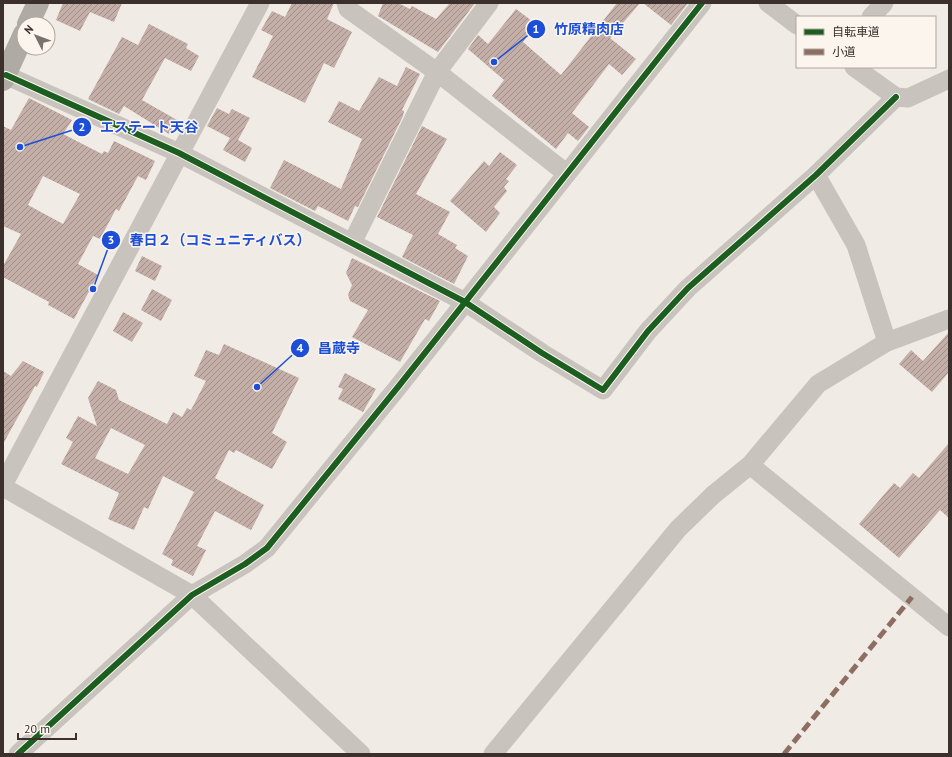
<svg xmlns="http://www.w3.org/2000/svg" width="952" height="757" font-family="'PT Sans','Noto Sans JP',sans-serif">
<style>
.building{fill:url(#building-hatch);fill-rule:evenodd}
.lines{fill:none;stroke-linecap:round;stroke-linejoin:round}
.minor{stroke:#c9c3be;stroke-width:19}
.highway{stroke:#afaaa4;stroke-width:22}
.quiet{stroke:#8d6e63;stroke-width:5;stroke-dasharray:10 5;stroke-linecap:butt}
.cycleway-casing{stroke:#fbf5ee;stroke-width:8}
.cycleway{stroke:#1b5e20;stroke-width:6}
.leader{fill:none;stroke:#1d4ed8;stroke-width:1.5}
.callout-dot{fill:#1d4ed8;stroke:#fbf5ee;stroke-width:1.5}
.mark-label{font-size:12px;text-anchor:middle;font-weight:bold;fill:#fff}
.callout-label{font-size:14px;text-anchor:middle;font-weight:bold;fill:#1d4ed8;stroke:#fbf5ee;stroke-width:3;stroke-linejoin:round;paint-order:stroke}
</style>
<defs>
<pattern id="building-hatch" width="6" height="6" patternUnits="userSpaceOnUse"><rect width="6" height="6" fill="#c3afa7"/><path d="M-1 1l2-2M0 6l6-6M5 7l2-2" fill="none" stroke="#a08f88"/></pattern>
</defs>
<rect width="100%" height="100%" fill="#f0ebe5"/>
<g class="building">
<path d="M63,3h59l-8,19 -24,-10 -10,19 -24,-11z"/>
<path d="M292,3h42l-7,16 25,13 -18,36 -10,-5 -19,40 -53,-26 21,-41 -12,-6 11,-19 13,6z"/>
<path d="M383,3h15l12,6 2,-3 24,13 14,-16h25l-37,49 -60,-36z"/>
<path d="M617,3h23l-30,35 26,21 -14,16 -13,-11 -37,49 17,14 -11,14 -10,-8 -12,16 -64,-53 12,-16 -36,-31 10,-14 10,9 28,-35 20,15 -13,18 38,33z"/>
<path d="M643,3h45l-17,22z"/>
<path d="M149,24l39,20 -2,4 13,8 -8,15 -26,-13 -23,42 35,20 -8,14 -45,-28 -5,8 -31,-15 34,-62 16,8z"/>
<path d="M406,67l14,7 -18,36 2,1 -1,5 -45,91 -3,-1 -7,15 -30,-15 -3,5 -45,-23 14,-28 57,29 21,-50 -34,-17 11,-21 20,10 20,-34 18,9z"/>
<path d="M29,98l43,22 -9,14 39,20 2,-3 4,2 6,-12 41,20 -9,19 -8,-4 -19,35 -3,-2 -16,30 -7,-3 -15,28 20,11 -24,44 -26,-14 1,-3 -46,-25v-11l18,-32 -18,-8v-100l8,4zM43,176l37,18 -17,30 -35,-19z"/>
<path d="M217,108l12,6 3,-5 18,9 -12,22 14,8 -7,14 -22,-12 7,-12 -23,-12z"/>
<path d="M422,126l25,13 -31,55 34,18 -12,22 19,11 -2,3 13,8 -14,28 -52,-27 11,-22 -36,-18z"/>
<path d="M500,152l17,13 -11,14 3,2 -5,6 3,4 -13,16 6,6 -14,19 -36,-31 34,-40 5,5z"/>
<path d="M142,256l20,10 -7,15 -20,-10z"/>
<path d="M352,258l88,43 -11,20 -4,-2 -25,43 -48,-25 16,-27 -18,-9 -2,-6 4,-10 -6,-12z"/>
<path d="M152,289l20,11 -11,21 -20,-11z"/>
<path d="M123,312l20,11 -11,19 -19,-11z"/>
<path d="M949,332v40l-17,20 -33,-28 12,-14 12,11z"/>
<path d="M224,344l75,34 -27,55 15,9 -15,27 -36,-19 -2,3 -5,-3 -14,28 49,27 -13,25 -36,-19 -18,35 9,4 -13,26 -22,-11 2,-5 -11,-6 32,-62 -31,-16 -15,33 -4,-2 -10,23 -26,-11 11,-26 -58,-29 12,-22 -7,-4 12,-22 19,10 -9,-28 10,-17 18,9 3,10 48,24 6,-12 9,5 5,-9 4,2 15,-29 -12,-5 12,-26 13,5zM111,428l34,17 -17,29 -33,-16z"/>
<path d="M23,361l21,11 -7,15 -2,-1 -32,58v-73l8,5z"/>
<path d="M345,373l31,16 -13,23 -25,-13 5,-10 -5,-2z"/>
<path d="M949,443v75l-9,-8 -41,48 -40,-34 35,-41 6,5 13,-15 6,5z"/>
</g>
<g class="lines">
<g class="minor">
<path d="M346,3l2,6 89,63 129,101"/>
<path d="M768,3l29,22"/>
<path d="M871,17l13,-14"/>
<path d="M854,67l42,30 12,1 41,-19"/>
<path d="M3,74l176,79 286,149 77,51 61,37 45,-59 40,-43 128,-113 80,-78"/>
<path d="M816,175l40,70 31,97"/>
<path d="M352,243l85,-171 52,-69"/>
<path d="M750,465l199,162"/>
<path d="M3,485l257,-482"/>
<path d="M3,487l189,108 169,159"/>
<path d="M18,754l174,-159 53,-31 22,-16 131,-161 304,-384"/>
<path d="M493,754l185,-225 35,-34 37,-30 68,-81 69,-42 62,-23"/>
</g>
<g class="highway">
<path d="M28,24l10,-21"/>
<path d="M3,80l21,-46"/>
</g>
<path class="quiet" d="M784,754l128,-157"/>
<g class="cycleway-casing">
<g id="cycleway">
<path d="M6,75l173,78 286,149 77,51 61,37 45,-59 40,-43 128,-113 80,-78"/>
<path d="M18,754l174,-159 53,-31 22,-16 131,-161 304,-384"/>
</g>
</g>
<use href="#cycleway" class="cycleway"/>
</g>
<path class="leader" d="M494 62L536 29M20 147L82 127M93 289L111 240M257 387L300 348"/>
<g class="callout-dot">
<circle cx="494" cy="62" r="4"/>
<circle cx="20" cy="147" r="4"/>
<circle cx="93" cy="289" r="4"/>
<circle cx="257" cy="387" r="4"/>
<circle cx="536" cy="29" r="10"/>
<circle cx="82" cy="127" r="10"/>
<circle cx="111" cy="240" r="10"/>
<circle cx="300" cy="348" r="10"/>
</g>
<g class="mark-label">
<text x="536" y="33">1</text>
<text x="82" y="131">2</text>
<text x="111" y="244">3</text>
<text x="300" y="352">4</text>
</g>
<g class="callout-label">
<text x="589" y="34">竹原精肉店</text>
<text x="149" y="132">エステート天谷</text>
<text x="220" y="245">春日２（コミュニティバス）</text>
<text x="339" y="353">昌蔵寺</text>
</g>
<rect width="952" height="757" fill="none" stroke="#3b302b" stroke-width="8"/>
<rect x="796" y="16" width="140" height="52" fill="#fbf5ee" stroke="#aea6a0"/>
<rect x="804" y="29" width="20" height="6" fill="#1b5e20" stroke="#aea6a0"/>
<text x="832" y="36" font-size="12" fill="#3b302b">自転車道</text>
<rect x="804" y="49" width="20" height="6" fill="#8d6e63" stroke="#aea6a0"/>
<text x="832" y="56" font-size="12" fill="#3b302b">小道</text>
<g transform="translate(36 36) rotate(312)"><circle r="19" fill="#fbf5ee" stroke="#aea6a0"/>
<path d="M0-3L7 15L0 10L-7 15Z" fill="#7a716c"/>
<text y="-6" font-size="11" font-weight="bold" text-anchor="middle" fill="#3b302b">N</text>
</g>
<path d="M18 733v6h58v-6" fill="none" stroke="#3b302b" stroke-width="2"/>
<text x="24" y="733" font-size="12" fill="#3b302b" stroke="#fbf5ee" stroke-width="3" paint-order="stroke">20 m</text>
</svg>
